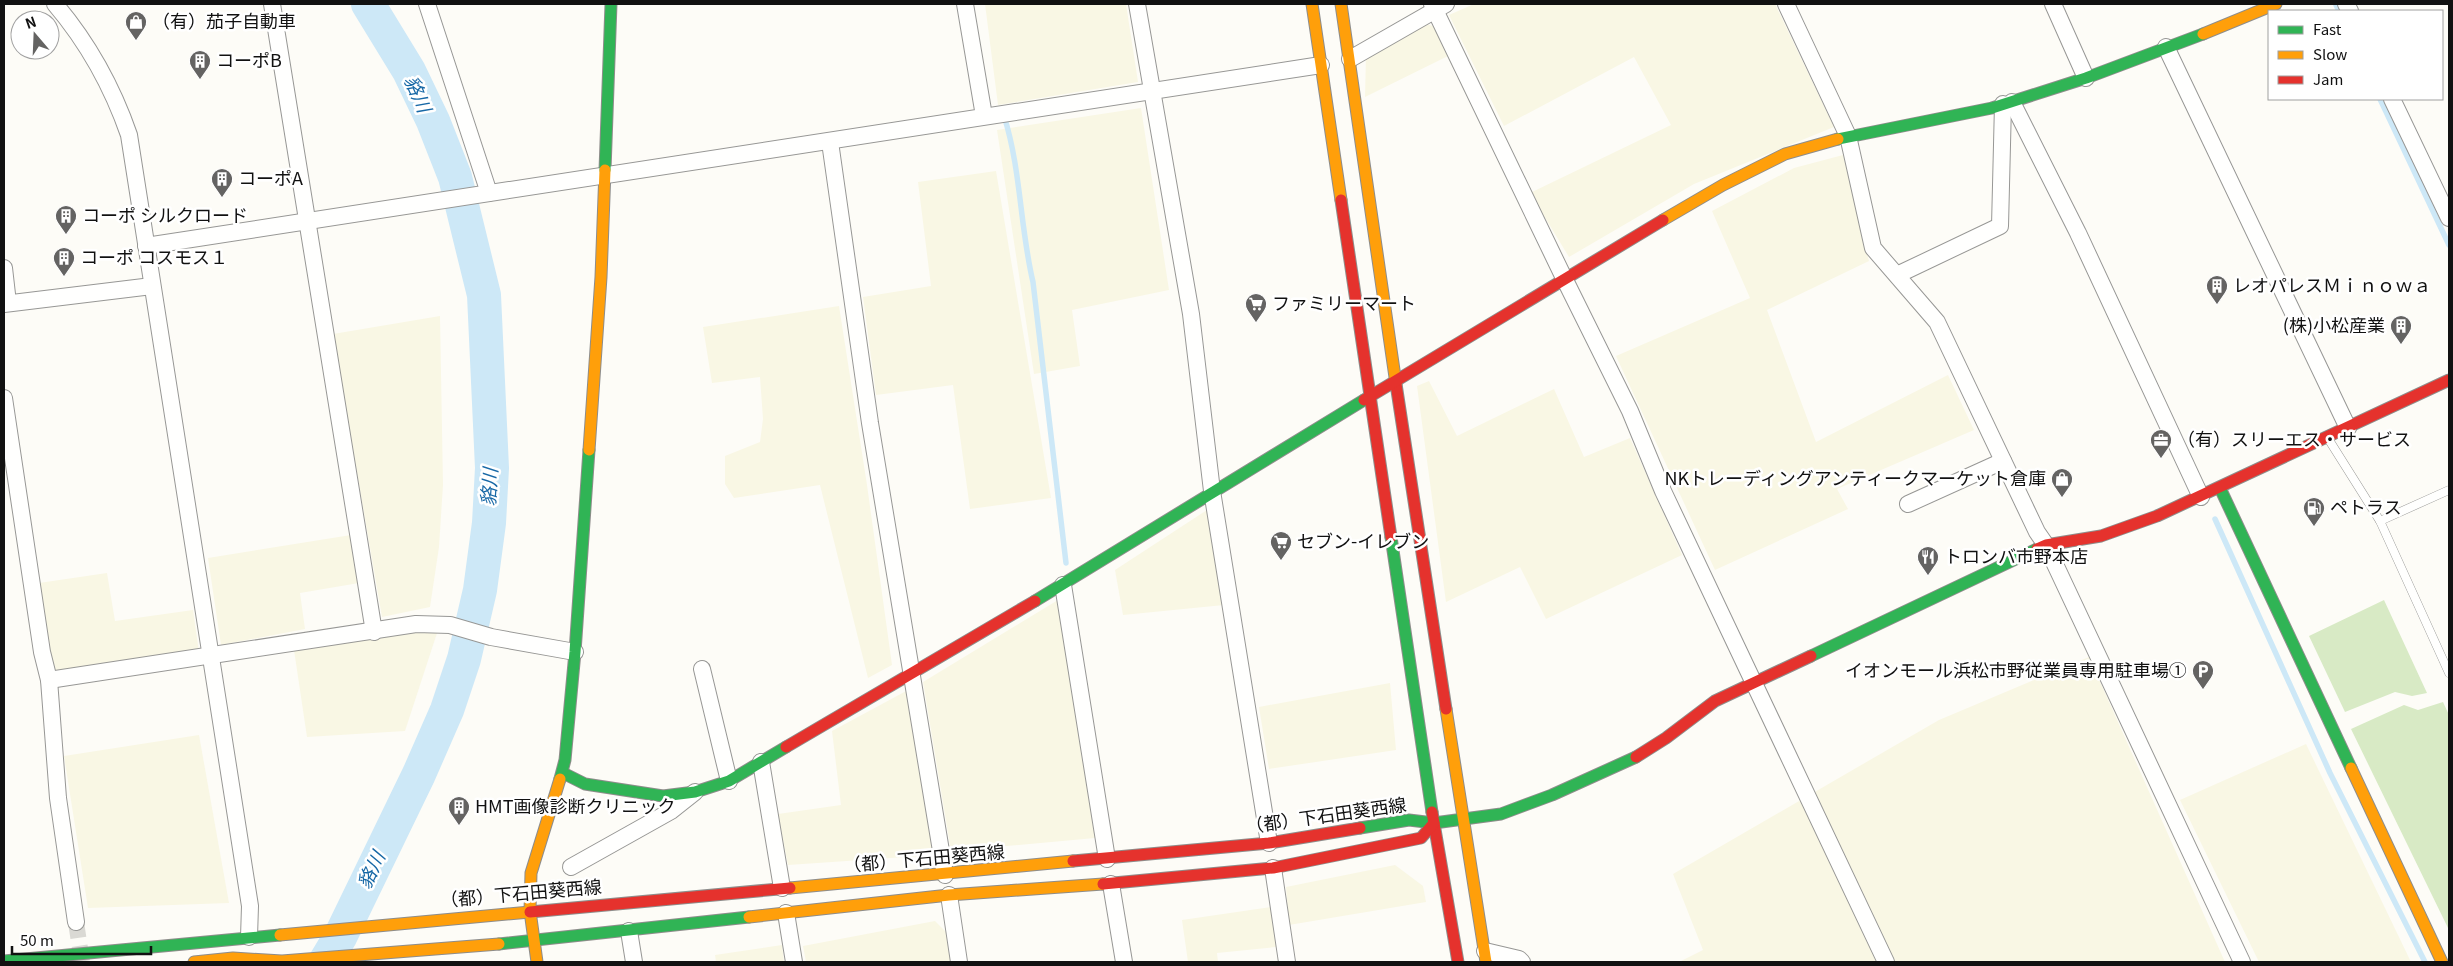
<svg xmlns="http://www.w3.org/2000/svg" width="2453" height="966" font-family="Georgia,'Noto Sans JP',serif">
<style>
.farmland{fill:#f9f7e4}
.forest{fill:#d8eac5}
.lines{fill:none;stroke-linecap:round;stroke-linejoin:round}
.stream{stroke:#cde8f7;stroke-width:5.5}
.river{stroke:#cde8f7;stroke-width:34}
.street-tunnel{stroke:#dad9d4;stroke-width:16;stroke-dasharray:16 8;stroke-linecap:butt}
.lane-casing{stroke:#979795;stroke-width:9}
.street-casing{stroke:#979795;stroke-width:18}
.fast-casing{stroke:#8e8d8b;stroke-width:13}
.slow-casing{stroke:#8e8d8b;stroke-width:13}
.jam-casing{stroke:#8e8d8b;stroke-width:13}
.lane{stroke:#fffffe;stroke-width:8}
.street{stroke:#fffffe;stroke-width:16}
.fast{stroke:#30b455;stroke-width:11}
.slow{stroke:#ff9f0a;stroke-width:11}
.jam{stroke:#e5322d;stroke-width:11}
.labels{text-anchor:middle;stroke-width:5;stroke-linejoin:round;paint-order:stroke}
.poi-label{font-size:18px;fill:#111;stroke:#fff;text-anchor:start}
.street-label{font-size:18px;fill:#111;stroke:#fff}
.water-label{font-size:19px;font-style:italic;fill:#1768a6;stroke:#fff}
</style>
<rect width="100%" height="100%" fill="#fdfcf7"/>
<g class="farmland">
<path d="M985,4h141l12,78 -140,23z"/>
<path d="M1474,4h301l59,123 -140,57 -125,73 -39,-64 141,-68 -37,-68 -130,69 -55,-111z"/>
<path d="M1422,23l11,3 15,30 -83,41 1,-42z"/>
<path d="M1141,108l28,182 -97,20 8,56 -46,8 -37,-244z"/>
<path d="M1843,155l26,106 -102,49 49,132 132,-67 26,55 -137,59 11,20 -133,61 -99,-214 134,-58 -38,-87 82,-43z"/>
<path d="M996,171l55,327 -81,11 -17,-124 -77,10 -13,-98 68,-11 -13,-104z"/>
<path d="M839,306l28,179 25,180 -24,13 -48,-193 -86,13 -9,-14v-28l35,-14 3,-23 -3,-42 -48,6 -9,-56z"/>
<path d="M440,316l3,169 -4,62 -9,60 -48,10 -49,-283z"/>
<path d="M1429,381l28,55 97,-47 30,68 46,-19 52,117 -136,64 -26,-52 -74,35 -29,-216z"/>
<path d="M1207,510l17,95 -101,10 -8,-45z"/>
<path d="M351,535l8,48 -59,10 5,36 -84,16 -13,-87z"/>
<path d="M107,573l8,48 78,-11 6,42 -147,21 -13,-90z"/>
<path d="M1058,600l37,238 -144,13 -28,-169z"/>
<path d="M408,630h30l-33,101 -98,6 -13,-87z"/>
<path d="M2089,657l136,305h-546l24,-12 -30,-76 266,-154z"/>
<path d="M1390,683l6,67 -127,19 -10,-62z"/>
<path d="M908,690l27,165 -147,10 -10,-51 63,-9 -9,-74z"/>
<path d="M199,735l30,168 -141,5 -24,-152z"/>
<path d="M2306,744l105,218h-152l-79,-162z"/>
<path d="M1395,865l28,21 3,16 -137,23 -3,-38z"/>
<path d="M1271,907l5,40 -59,6 1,9h-30l-6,-42z"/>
<path d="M935,921l11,11 5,30h-145l-3,-16z"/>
<path d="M782,945l2,17h-68l-1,-7z"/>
</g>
<g class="forest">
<path d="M2384,600l43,93 -15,3 -17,-4 -50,20 -36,-76z"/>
<path d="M2443,702l6,13v215l-98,-201 53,-24 14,5z"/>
</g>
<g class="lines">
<g class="stream">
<path d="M2336,5l3,6"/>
<path d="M2380,99l69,146"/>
<path d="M1004,116c17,53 16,112 29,166l33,281"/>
<path d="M2215,519l115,254 95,189"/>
</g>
<path class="river" d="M325,962l15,-25 79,-163 28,-64 17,-51 16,-69 9,-67 3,-55 -8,-173 -29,-118 -22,-56 -24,-50 -41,-67"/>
<path class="street-tunnel" d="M76,922l6,40"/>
<g class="lane-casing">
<g id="lane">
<path d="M2329,440l51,81 69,152"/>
<path d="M2380,521l69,-31"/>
</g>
</g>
<g class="street-casing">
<g id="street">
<path d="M55,4c34,40 57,82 74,131l121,771 -1,31"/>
<path d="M272,4l102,628"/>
<path d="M427,4l62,189"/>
<path d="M965,4l19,112"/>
<path d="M1137,4l54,310 21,177 57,352"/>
<path d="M1432,4l132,274 66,133 33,80 223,471"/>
<path d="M1786,4l62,132 25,112 64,74 100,210 9,13 196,417"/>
<path d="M2053,4l33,74"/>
<path d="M2346,4l4,7"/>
<path d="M2166,47l182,381"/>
<path d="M1350,59l96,-55"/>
<path d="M2392,99l57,119"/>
<path d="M2012,102l66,131 123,264"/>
<path d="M830,142l40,281 75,452"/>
<path d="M146,246l1175,-181"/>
<path d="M4,268l4,35"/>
<path d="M1897,275l103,-49 3,-122"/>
<path d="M4,304l148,-18"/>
<path d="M4,398l38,254 7,28 9,118 18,124"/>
<path d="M1908,504l95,-43"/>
<path d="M1063,585l44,274"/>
<path d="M702,669l27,112"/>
<path d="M49,680l367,-56 34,1 41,12 84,15"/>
<path d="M761,762l21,126"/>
<path d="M571,867l100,-56 24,-19"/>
<path d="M1273,868l14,94"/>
<path d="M1111,884l13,78"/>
<path d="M949,895l10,67"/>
<path d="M786,913l8,49"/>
<path d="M629,931l5,31"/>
<path d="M1485,951l34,8 3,3"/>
</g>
</g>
<g class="fast-casing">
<g id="fast">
<path d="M1838,139l154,-31 94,-30 117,-44"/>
<path d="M605,170l6,-166"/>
<path d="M2220,488l131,280"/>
<path d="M1391,537l41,275"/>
<path d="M1035,601l329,-201"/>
<path d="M1811,656l226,-107"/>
<path d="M563,773l22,11 78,12 32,-4 34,-11 57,-34"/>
<path d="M560,779l5,-19 10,-108 14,-202"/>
<path d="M1360,828l49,-8 25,3 67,-9 51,-19 84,-38"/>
<path d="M499,944l250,-27"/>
<path d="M4,961l276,-26"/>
</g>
</g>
<g class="slow-casing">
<g id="slow">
<path d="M1312,4l29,196"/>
<path d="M1341,4l55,380"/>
<path d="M2203,34l73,-30"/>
<path d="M1663,220l60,-35 62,-31 53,-15"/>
<path d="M589,450l12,-173 4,-107"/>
<path d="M1446,709l40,253"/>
<path d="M2351,768l91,194"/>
<path d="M790,888l283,-27"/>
<path d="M749,917l200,-22 154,-11"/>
<path d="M280,935l250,-23"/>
<path d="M194,962l39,-4 49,3 217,-17"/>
<path d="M537,962l-7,-51 1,-38 29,-94"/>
</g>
</g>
<g class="jam-casing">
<g id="jam">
<path d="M1341,200l50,337"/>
<path d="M1396,384l50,325"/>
<path d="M1364,400l299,-180"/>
<path d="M2037,549l9,-4 55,-9 56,-20 292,-136"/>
<path d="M786,747l249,-146"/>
<path d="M1636,757l30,-19 49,-37 96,-45"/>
<path d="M1432,812l26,150"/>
<path d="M1073,861l196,-18 91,-15"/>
<path d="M1103,884l170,-16 148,-30 13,-15"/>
<path d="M530,912l260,-24"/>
</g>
</g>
<use href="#lane" class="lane"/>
<use href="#street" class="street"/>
<use href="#fast" class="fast"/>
<use href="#slow" class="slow"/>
<use href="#jam" class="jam"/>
</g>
<defs>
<g id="shop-pin" transform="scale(1.125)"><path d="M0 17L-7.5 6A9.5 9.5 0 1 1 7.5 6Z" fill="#646362" stroke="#fff"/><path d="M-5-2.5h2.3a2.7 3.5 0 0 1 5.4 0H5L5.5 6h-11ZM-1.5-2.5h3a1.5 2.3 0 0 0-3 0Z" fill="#fff"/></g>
<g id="building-pin" transform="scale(1.125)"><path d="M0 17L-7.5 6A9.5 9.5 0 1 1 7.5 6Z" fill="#646362" stroke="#fff"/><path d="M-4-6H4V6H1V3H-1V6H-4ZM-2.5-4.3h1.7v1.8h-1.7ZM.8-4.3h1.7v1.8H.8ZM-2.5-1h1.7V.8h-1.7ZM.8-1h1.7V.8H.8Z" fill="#fff"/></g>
<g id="supermarket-pin" transform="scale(1.125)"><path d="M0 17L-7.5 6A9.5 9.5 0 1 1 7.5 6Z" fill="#646362" stroke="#fff"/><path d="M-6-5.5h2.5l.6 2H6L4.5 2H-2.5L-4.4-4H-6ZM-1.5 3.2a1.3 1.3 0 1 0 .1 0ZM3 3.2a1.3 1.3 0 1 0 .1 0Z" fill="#fff"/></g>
<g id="office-pin" transform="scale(1.125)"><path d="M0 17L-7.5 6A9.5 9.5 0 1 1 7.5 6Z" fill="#646362" stroke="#fff"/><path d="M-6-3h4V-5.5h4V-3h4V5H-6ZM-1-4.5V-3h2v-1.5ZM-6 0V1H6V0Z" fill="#fff"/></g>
<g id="fuel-pin" transform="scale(1.125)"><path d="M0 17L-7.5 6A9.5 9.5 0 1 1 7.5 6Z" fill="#646362" stroke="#fff"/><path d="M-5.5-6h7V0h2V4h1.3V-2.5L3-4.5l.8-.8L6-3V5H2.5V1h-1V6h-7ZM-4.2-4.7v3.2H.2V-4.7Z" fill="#fff"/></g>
<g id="restaurant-pin" transform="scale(1.125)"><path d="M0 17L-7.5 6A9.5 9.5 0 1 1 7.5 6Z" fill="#646362" stroke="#fff"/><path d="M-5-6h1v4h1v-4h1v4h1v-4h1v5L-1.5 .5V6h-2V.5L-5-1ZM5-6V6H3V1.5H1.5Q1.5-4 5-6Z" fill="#fff"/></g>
<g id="parking-pin" transform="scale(1.125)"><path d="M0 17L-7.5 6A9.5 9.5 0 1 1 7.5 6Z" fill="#646362" stroke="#fff"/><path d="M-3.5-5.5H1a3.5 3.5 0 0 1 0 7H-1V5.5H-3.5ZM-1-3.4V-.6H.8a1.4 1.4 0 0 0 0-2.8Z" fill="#fff"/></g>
</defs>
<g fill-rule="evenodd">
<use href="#shop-pin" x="136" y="22"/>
<use href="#building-pin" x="200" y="61"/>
<use href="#building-pin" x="222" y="179"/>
<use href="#building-pin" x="66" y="216"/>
<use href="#building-pin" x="64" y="258"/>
<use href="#building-pin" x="2217" y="286"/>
<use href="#supermarket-pin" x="1256" y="304"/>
<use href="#building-pin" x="2401" y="326"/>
<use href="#office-pin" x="2161" y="440"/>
<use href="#shop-pin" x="2062" y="479"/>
<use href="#fuel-pin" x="2314" y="508"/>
<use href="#supermarket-pin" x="1281" y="542"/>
<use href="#restaurant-pin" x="1928" y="557"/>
<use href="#parking-pin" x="2203" y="671"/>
<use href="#building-pin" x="459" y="807"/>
</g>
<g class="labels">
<g class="poi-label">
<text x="152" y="28">（有）茄子自動車</text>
<text x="216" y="67">コーポB</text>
<text x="238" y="185">コーポA</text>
<text x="82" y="222">コーポ シルクロード</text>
<text x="80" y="264">コーポ コスモス１</text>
<text x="2233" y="292">レオパレスＭｉｎｏｗａ</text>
<text x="1272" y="310">ファミリーマート</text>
<text x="2385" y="332" text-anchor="end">(株)小松産業</text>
<text x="2177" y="446">（有）スリーエス・サービス</text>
<text x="2046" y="485" text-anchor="end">NKトレーディングアンティークマーケット倉庫</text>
<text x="2330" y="514">ペトラス</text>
<text x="1297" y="548">セブン-イレブン</text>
<text x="1944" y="563">トロンバ市野本店</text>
<text x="2187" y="677" text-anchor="end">イオンモール浜松市野従業員専用駐車場①</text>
<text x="475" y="813">HMT画像診断クリニック</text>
</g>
<g class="street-label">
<text transform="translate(1326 816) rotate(-8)" y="6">（都）下石田葵西線</text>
<text transform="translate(924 859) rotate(-5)" y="6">（都）下石田葵西線</text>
<text transform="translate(521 894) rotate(-5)" y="6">（都）下石田葵西線</text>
</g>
<g class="water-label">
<text transform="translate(418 94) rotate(66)" y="7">貉川</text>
<text transform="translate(489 487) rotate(-86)" y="7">貉川</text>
<text transform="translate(371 870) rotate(-64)" y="7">貉川</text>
</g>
</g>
<rect width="2453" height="966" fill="none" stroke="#111111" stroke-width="10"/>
<rect x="2268" y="10" width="175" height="90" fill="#ffffff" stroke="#a0a0a0"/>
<rect x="2278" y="26" width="25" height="8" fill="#30b455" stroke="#a0a0a0"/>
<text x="2313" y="35" font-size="15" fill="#111111">Fast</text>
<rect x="2278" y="51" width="25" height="8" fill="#ff9f0a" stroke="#a0a0a0"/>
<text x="2313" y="60" font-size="15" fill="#111111">Slow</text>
<rect x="2278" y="76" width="25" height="8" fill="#e5322d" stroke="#a0a0a0"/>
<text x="2313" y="85" font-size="15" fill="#111111">Jam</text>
<g transform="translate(35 35) rotate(341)"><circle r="24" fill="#ffffff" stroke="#a0a0a0"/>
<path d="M0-4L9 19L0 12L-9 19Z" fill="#646362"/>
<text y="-8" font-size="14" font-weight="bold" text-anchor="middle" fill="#111111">N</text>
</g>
<path d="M12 946v8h139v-8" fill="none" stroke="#111111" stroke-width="2.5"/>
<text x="20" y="946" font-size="15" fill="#111111" stroke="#ffffff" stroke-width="4" paint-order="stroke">50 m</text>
</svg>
